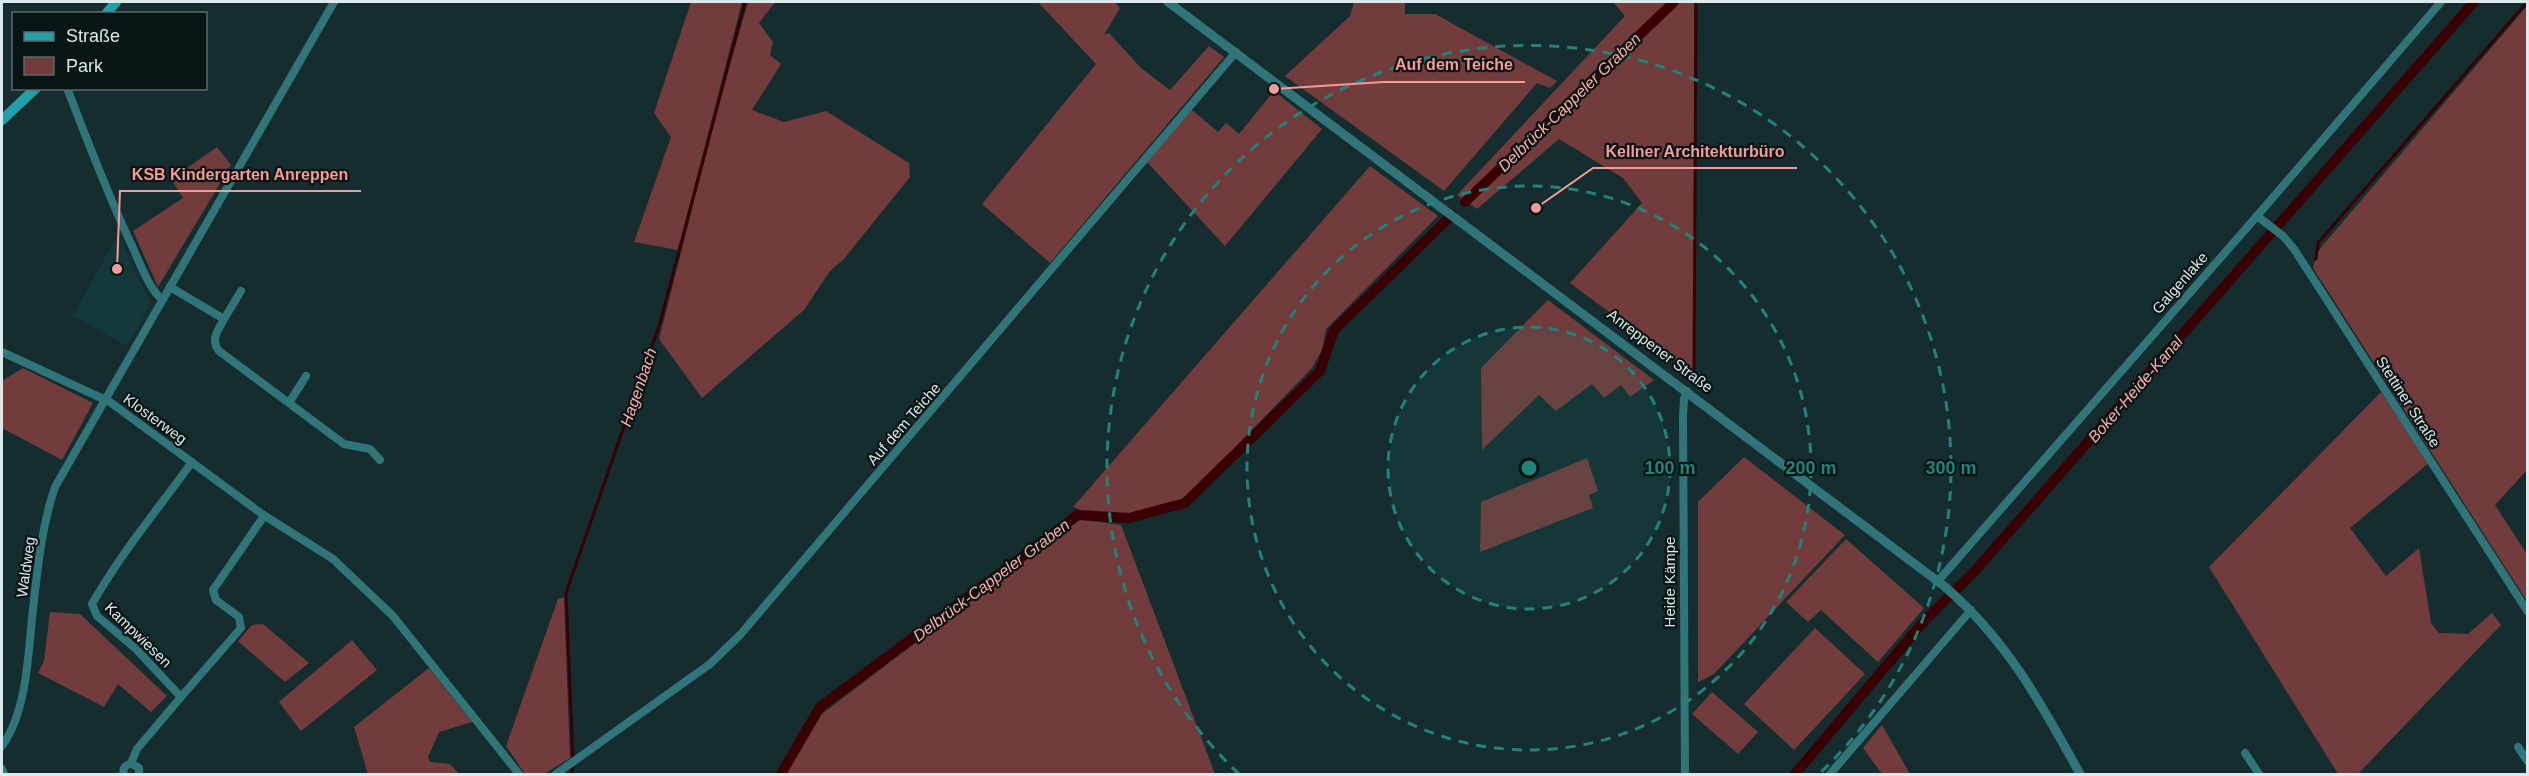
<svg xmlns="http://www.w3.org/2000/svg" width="2529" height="776" font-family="Arial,sans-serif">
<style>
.built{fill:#14383a}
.green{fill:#713c3b}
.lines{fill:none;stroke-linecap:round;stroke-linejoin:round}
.stream{stroke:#390004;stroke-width:3}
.canal{stroke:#390004;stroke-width:10}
.minor{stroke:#31757a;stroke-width:8}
.tertiary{stroke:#31757a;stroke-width:9}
.secondary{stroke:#229fa8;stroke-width:10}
.ring{fill:none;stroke:#23827a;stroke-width:3;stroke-dasharray:10 8}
.labels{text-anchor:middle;stroke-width:4.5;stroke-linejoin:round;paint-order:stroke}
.street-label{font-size:15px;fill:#dbe9ea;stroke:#091414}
.water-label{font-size:16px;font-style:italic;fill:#ffada9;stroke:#091414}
.centre{fill:#23827a;stroke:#091414;stroke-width:3}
.ring-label{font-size:18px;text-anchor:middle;font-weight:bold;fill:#23827a;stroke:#091414;stroke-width:4.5;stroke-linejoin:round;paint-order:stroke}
.leader{fill:none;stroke:#f59b97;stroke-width:2}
.callout-dot{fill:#f59b97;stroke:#091414;stroke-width:2}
.callout-label{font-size:16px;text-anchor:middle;font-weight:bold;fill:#f59b97;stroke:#091414;stroke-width:4.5;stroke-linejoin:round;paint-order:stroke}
</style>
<rect width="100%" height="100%" fill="#152d2f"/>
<path class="built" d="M118,235l33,68 -24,43 -54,-30z"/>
<g class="green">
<path d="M691,2h51l-64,248 -44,-8 37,-105 -17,-24z"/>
<path d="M748,2h27l-16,21 14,19 -3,13 11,9 -29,46 32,12 42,-11 83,52 1,14 -67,83 -13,11 -26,39 -102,88 -43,-59 62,-244z"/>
<path d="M1038,2h77l5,6 -16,27 5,-2 32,35 29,22 39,-44 15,11 -174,206 -68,-59 114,-140z"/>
<path d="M1354,2h51v12h30l122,67 -7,7 -13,-5 -93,108 -159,-115 65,-60z"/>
<path d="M1613,2h81v373l-124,-92 72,-80 -19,-25 -64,-39 -82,70 -20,-14 168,-179z"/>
<path d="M2527,6v464l-32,35 32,49v47l-214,-333 5,-17z"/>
<path d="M1274,91l48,38 -97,117 -78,-84 44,-53 27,23 8,-9 13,11z"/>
<path d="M217,147l14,18 -73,122 -25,-56 50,-33 -12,-19z"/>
<path d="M1370,166l68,50 -112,113 -4,21 -10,18 -127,131 -34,11 -26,5 -39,-3 -13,-5z"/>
<path d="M1548,300l106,80 -24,17 -9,-12 -17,13 -12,-14 -36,27 -17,-16 -57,55 -1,-82z"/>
<path d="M23,368l70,35 -31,57 -60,-32v-47z"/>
<path d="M2381,392l48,71 -79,65 36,48 33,-28 12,75 8,10 29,1 24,-21 9,12 -143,149h-20l-129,-207z"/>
<path d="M1744,457l101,78 -131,139 -16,8v-180z"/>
<path d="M1587,458l11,33 -9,4 4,13 -113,44 1,-50z"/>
<path d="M1078,519l43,6 94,249h-432l31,-54z"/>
<path d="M1846,539l78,69 -46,54 -57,-52 -13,12 -22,-20z"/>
<path d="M564,597l6,161 -26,16h-19l-19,-28 52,-147z"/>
<path d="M50,612l30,2 87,82 -16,16 -33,-28 -14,23 -66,-34 6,-12z"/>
<path d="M263,624l46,39 -24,19 -47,-41 14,-16z"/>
<path d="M1815,628l50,46 -71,76 -50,-46z"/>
<path d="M352,640l25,30 -76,61 -22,-29z"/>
<path d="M429,668l43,54 -33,10 -11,25 2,5 20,2 9,10h-91l-14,-47z"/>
<path d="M1712,692l46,40 -20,22 -46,-40z"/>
<path d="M1882,725l28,49h-28l-19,-26z"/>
</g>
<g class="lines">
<g class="stream">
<path d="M2316,259l2,-16 209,-241"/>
<path d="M1694,375l2,-373"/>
<path d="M573,759l-7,-166 94,-270 85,-321"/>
<path d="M572,765v9"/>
</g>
<g class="canal">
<path d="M1465,202l209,-200"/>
<path d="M781,774l39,-67 258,-192 51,3 56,-15 135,-132 14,-41 118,-115"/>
<path d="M1795,774l130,-154 48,-47 501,-571"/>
</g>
<g class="minor">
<path d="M67,88c21,54 41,108 66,160 8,18 15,38 29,52"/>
<path d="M2257,216l26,20 11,13 234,363"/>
<path d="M170,287l54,32c-6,11 -14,21 -5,32l125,93 26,5 10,11"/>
<path d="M224,319l17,-28"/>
<path d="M2,352l108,50 152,112 71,45 60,57 126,158"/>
<path d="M289,403l17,-27"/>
<path d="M1938,581l319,-365 184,-214"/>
<path d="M181,697l60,-69 -2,-11 -23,-17 -3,-10 51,-74"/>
<path d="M2,746c24,-33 26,-88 30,-128 5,-44 9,-90 23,-131l279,-485"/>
<path d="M2518,747l10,15"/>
<path d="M2245,753l14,21"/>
<path d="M131,763l8,5v6"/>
<path d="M2,769l2,5"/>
<path d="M124,774c-2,-6 1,-8 7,-11l6,-14 44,-52 -45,-48 -39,-33 -5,-12c29,-51 66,-95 100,-142"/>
<path d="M556,774l154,-110 30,-29 496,-583"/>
<path d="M1685,774l-2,-358 1,-17 3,-8"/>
<path d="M1830,774l141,-164"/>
</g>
<path class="tertiary" d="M1168,2l776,584c63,54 97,117 136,188"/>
<g class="secondary">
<path d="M106,14l10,-12"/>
<path d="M2,120l34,-32"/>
</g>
</g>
<circle cx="1529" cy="468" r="141" fill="#23827a" fill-opacity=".12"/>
<g class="ring">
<circle cx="1529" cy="468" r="141"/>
<circle cx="1529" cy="468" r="282"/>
<path d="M1239 774A422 422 0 1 1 1819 774"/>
</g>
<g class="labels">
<g class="street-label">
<text transform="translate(2180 283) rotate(-49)" y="5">Galgenlake</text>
<text transform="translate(1660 351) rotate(37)" y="5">Anreppener Straße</text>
<text transform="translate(2408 402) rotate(57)" y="5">Stettiner Straße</text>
<text transform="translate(155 419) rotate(36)" y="5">Klosterweg</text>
<text transform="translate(904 424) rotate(-49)" y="5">Auf dem Teiche</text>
<text transform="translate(26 567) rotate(-82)" y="5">Waldweg</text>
<text transform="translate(1670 582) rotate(-90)" y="5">Heide Kämpe</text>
<text transform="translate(138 635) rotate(44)" y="5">Kampwiesen</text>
</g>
<g class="water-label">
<text transform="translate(1569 102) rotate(-44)" y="6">Delbrück-Cappeler Graben</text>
<text transform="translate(638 387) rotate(-71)" y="6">Hagenbach</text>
<text transform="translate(2135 389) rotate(-49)" y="6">Boker-Heide-Kanal</text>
<text transform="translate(991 580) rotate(-37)" y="6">Delbrück-Cappeler Graben</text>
</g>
</g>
<circle cx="1529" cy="468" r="9" class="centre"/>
<g class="ring-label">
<text x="1670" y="474">100 m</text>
<text x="1811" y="474">200 m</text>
<text x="1951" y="474">300 m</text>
</g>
<path class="leader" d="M1274 89L1383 82H1525M1536 208L1593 168H1797M117 269L120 191H361"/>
<g class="callout-dot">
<circle cx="1274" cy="89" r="6"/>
<circle cx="1536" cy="208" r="6"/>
<circle cx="117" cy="269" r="6"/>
</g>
<g class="callout-label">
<text x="1454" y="70">Auf dem Teiche</text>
<text x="1695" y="157">Kellner Architekturbüro</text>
<text x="240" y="180">KSB Kindergarten Anreppen</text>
</g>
<rect width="2529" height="776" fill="none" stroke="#dbe9ea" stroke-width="6"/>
<rect x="12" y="12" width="195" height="78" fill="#091414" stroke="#5d696a" stroke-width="1.5"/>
<rect x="24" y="32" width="30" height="9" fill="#229fa8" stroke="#5d696a" stroke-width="1.5"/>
<text x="66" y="42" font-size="18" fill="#dbe9ea">Straße</text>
<rect x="24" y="57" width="30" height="18" fill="#713c3b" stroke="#5d696a" stroke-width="1.5"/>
<text x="66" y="72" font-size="18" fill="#dbe9ea">Park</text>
</svg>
